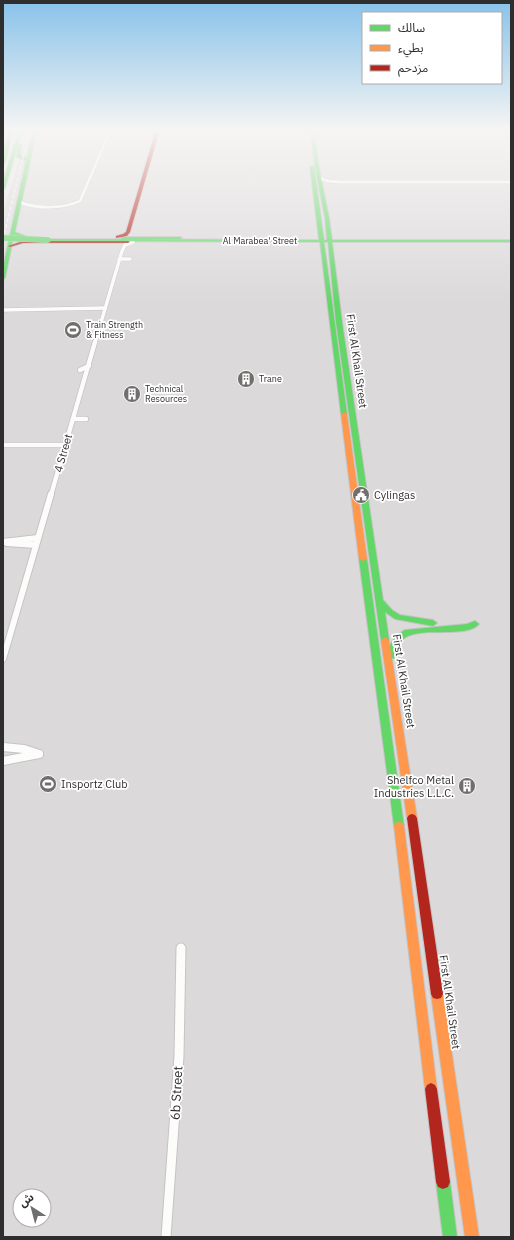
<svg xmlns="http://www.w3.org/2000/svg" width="514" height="1240" font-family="'IBM Plex Sans','Noto Sans Arabic',sans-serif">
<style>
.industrial{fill:#dcd9db;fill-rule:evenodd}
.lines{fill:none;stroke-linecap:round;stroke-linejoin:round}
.street-far5-casing{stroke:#c5c4c5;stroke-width:4}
.street-far4-casing{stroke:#c5c4c5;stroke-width:4.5}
.street-far3-casing{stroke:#c5c4c5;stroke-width:6}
.street-far2-casing{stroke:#c5c4c5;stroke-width:8}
.street-far1-casing{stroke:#c5c4c5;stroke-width:10}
.street-casing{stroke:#c5c4c5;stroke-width:11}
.fast-casing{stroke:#c5c4c5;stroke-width:2}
.slow-casing{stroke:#c5c4c5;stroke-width:2}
.jam-casing{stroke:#c5c4c5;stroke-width:2}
.street-far5{stroke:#fcfcfb;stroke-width:3}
.street-far4{stroke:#fcfcfb;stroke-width:3.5}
.street-far3{stroke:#fcfcfb;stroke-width:4.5}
.street-far2{stroke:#fcfcfb;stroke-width:6}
.street-far1{stroke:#fcfcfb;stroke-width:8}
.street{stroke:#fcfcfb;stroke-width:9}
.fast{fill:#63d668;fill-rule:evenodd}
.slow{fill:#ff974d;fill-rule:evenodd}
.jam{fill:#b3261e;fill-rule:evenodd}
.rail-casing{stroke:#dfdfe1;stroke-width:1.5}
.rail{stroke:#fff;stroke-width:1;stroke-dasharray:3;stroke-linecap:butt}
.fast-bridge-casing{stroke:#c6c5c4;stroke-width:6;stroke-linecap:butt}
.fast-bridge{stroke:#63d668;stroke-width:5.5}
.labels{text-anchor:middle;stroke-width:3.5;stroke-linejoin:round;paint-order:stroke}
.far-street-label{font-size:9px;fill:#2e2e2e;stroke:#fff}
.far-poi-label{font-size:9px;fill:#2e2e2e;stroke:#fff;text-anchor:start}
.street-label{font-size:11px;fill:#2e2e2e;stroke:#fff}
.poi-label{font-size:11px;fill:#2e2e2e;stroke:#fff;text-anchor:start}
.near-street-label{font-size:13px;fill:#2e2e2e;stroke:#fff}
</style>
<rect width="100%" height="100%" fill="#ece8e4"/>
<path class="industrial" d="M29,129h482v1108h-508v-1025zM20,1196h24v24h-24z"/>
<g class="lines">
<g class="street-far5-casing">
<g id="street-far5">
<path d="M319,178l9,3 12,1h171"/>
<path d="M19,202c18,7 43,7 61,-1l31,-72"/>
</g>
</g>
<g class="street-far4-casing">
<g id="street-far4">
<path d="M119,259h11"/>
<path d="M3,310l102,-2"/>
<path d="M95,343l27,-92 3,-6 8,-3"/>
</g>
</g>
<g class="street-far3-casing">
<g id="street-far3">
<path d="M80,370l9,-4"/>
<path d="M73,419h13"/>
<path d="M3,445h63"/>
<path d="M51,495l44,-153"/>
</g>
</g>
<g class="street-far2-casing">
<g id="street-far2">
<path d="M3,542l35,-4"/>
<path d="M7,543l29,2"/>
<path d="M3,659l48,-165"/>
</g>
</g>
<g class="street-far1-casing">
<g id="street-far1">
<path d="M3,747l21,2 15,5"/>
<path d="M3,761l36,-7"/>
</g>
</g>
<g class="street-casing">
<path id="street" d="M166,1237l13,-181 2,-108"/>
</g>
<g class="fast-casing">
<g id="fast">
<path d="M9,129h4l-8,34 -2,1v-9z"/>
<path d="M19,129h4l-5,15 3,1 -1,10 7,3 6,-29h4l-22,103 15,6 -2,1 -14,-4 -9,43 -2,1v-12l23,-106 -9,-4v-9l-12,40 -2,1v-7z"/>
<path d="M310,129h4l5,39 10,50 3,22h179v2h-179l10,80 41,278 9,10 8,5 33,5 4,3 -4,3 -38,-7 -10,-7 4,28 -4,3 -4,-3 -45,-318 -8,-80h-4l23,172 -3,2 -3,-2 -21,-172 -272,-1 -2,-1 2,-1h74l-2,-1 2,-1h58l2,1 -2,1h-47l186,1 -9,-73 2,-1 2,1 10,73h3l-2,-22 -10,-50z"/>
<path d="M360,557h3l4,2 37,267 -1,3 -4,1 -4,-1 -1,-3 -35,-267z"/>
<path d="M475,621l4,3c-14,16 -63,0 -78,17 -4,5 -4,11 -7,17l-3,1 -4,-3c2,-12 7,-20 18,-26l62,-6z"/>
<path d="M443,1175l5,2 2,5 7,55h-14l-7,-55 2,-5z"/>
</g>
</g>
<g class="slow-casing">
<g id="slow">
<path d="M344,412l3,2 20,145 -4,2 -4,-2 -18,-145z"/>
<path d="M385,637l4,3 28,178 -2,3 -3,1 -3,-1 -2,-3 -26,-178z"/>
<path d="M399,822l4,1 1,3 33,263 -2,4 -4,2 -4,-2 -2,-4 -31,-263 1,-3z"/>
<path d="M437,989l4,1 2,4 36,243h-14l-34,-243 2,-4z"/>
</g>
</g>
<g class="jam-casing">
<g id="jam">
<path d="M156,129h4l-30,103 -3,4 -11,2v-2l7,-2 3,-2z"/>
<path d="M23,241h105l2,1 -2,1h-105l-13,4 -2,-1z"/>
<path d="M412,814l3,1 2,3 26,176 -2,4 -4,1 -4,-1 -2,-4 -24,-176 2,-3z"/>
<path d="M431,1083l4,2 2,4 13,93 -2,5 -5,2 -5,-2 -2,-5 -11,-93 2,-4z"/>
</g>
</g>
<use href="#street-far5" class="street-far5"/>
<use href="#street-far4" class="street-far4"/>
<use href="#street-far3" class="street-far3"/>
<use href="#street-far2" class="street-far2"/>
<use href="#street-far1" class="street-far1"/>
<use href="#street" class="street"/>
<use href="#fast" class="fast"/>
<use href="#slow" class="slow"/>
<use href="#jam" class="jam"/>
<g class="rail-casing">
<path id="rail" d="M3,239l27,-110"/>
</g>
<use href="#rail" class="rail"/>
<g class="fast-bridge-casing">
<path id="fast-bridge" d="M3,238l45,2"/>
</g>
<use href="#fast-bridge" class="fast-bridge"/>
</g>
<linearGradient id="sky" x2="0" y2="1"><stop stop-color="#88c2ea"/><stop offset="0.43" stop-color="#f6f5f3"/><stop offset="1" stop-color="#f6f5f3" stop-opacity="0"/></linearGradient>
<rect width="514" height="303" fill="url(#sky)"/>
<defs>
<g id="stadium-disc" transform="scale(0.9)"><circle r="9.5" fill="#706f6e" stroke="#fff"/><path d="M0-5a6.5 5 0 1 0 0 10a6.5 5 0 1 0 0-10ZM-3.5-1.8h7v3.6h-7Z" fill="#fff"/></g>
<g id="building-disc" transform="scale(0.9)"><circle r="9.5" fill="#706f6e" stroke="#fff"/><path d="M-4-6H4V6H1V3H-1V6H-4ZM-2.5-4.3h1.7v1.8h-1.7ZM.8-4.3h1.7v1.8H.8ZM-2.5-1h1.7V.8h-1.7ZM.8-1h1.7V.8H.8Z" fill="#fff"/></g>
<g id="civic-disc" transform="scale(0.9)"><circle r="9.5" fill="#706f6e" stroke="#fff"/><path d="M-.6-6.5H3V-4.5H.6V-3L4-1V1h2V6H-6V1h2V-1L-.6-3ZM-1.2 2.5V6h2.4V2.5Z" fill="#fff"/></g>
</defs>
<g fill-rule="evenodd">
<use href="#stadium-disc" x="73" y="330"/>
<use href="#building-disc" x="246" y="379"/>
<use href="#building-disc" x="132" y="394"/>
<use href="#civic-disc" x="361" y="495"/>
<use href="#stadium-disc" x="48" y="784"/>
<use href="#building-disc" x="467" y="786"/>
</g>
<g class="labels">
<g class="far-street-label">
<text x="260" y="244">Al Marabea' Street</text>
</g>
<g class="far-poi-label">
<text x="86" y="328">Train Strength<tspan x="86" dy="10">&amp; Fitness</tspan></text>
<text x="259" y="382">Trane</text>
<text x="145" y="392">Technical<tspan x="145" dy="10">Resources</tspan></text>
</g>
<g class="street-label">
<text transform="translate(357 361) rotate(82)" y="4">First Al Khail Street</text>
<text transform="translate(63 453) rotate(-74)" y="4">4 Street</text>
<text transform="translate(404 681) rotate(81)" y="4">First Al Khail Street</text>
<text transform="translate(450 1002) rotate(82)" y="4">First Al Khail Street</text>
</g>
<g class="poi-label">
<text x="374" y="499">Cylingas</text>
<text x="454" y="784" text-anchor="end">Shelfco Metal<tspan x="454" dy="13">Industries L.L.C.</tspan></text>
<text x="61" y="788">Insportz Club</text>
</g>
<g class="near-street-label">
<text transform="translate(176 1093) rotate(-87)" y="5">6b Street</text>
</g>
</g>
<rect width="514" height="1240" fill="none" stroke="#2e2e2e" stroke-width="8"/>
<rect x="362" y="12" width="140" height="72" fill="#ffffff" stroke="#ababab"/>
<rect x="370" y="25" width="20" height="6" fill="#63d668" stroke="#ababab"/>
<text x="398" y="32" font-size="12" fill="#2e2e2e">سالك</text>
<rect x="370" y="45" width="20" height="6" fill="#ff974d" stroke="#ababab"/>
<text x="398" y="52" font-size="12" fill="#2e2e2e">بطيء</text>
<rect x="370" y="65" width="20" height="6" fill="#b3261e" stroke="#ababab"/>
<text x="398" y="72" font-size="12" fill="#2e2e2e">مزدحم</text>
<g transform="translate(32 1208) rotate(324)"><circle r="19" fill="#ffffff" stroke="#ababab"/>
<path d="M0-3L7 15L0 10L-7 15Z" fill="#706f6e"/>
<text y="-6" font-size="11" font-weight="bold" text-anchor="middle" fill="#2e2e2e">ش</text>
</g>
</svg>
